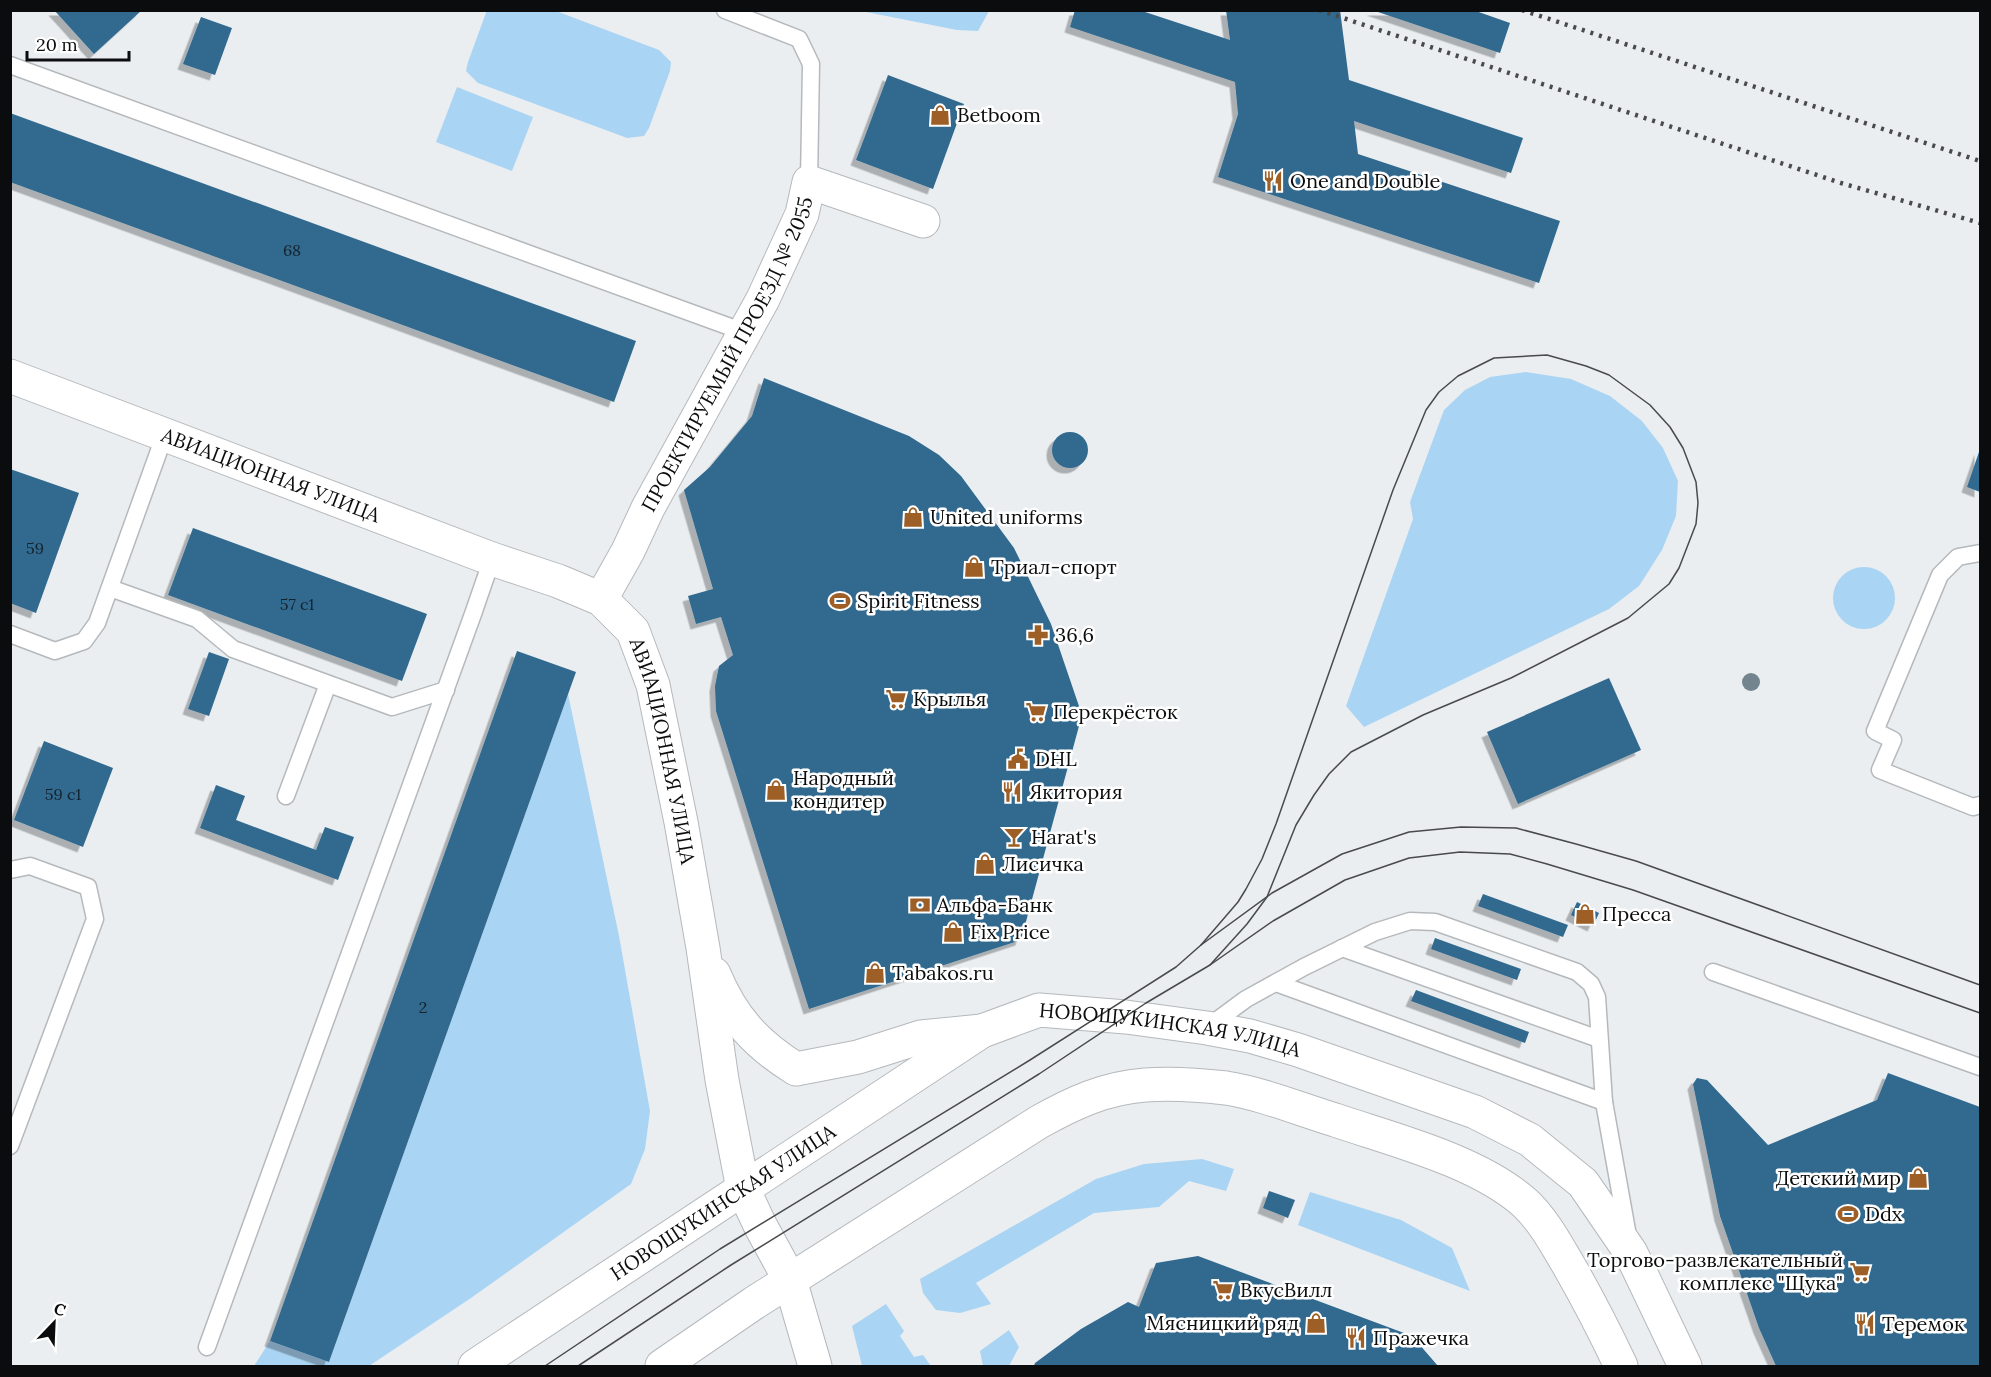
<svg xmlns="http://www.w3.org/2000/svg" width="1991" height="1377" font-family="Lora,serif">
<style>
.green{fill:#aad4f3}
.building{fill:#30698e;filter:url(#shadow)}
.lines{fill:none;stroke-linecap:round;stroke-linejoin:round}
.lane-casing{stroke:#b5b9bc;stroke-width:19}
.street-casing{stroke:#b5b9bc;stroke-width:35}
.secondary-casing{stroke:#b5b9bc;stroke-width:35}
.lane{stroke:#fff;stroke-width:16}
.street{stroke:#fff;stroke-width:33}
.secondary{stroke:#fff;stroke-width:33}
.tram{stroke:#494a4c;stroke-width:1.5}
.rail{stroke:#494a4c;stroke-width:4.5;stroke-dasharray:3 6;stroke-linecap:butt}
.tree{fill:#73848f}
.labels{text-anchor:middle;stroke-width:5;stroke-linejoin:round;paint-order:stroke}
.number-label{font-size:16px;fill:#14232d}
.poi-label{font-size:20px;fill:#0b0c0d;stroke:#fff;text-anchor:start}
.street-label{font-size:20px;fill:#0b0c0d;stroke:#fff}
</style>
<defs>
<filter id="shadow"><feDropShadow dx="-5.5" dy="5.5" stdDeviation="0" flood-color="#0004"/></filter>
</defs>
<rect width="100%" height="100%" fill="#eaeef1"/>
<g class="green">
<path d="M487,10l69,1 103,39 12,12 -1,9 -21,57 -5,8 -17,2 -16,-6 -133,-49 -12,-12 2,-9z"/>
<path d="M861,11l128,-1v1l-11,20 -21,-1z"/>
<path d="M457,87l76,30 -21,54 -76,-29z"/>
<path d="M1526,372l45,7 39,17 32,25 21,27 15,33 -2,35 -14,34 -23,36 -30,23 -245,118 -18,-21 67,-187 -3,-17 34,-92 21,-20 25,-13z"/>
<circle cx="1864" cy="598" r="31"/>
<path d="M568,694l51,242 31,175 -5,38 -14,35 -160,114 -102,68h-115l16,-25 59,21z"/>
<path d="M1202,1159l32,10 -8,22 -37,-10 -30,26 -65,6 -118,70 15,21 -31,9 -24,-3 -13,-17 -3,-14 176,-100 48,-15z"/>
<path d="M1310,1192l91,28 51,28 18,43 -172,-66z"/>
<path d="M886,1304l18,27 -4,5 14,21 9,-2 8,11h-69l-10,-40z"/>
<path d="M1009,1330l10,17 -10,19h-26l-3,-15z"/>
</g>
<g class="building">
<path d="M54,10h88l-48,44z"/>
<path d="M1075,10h64l91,30 -4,-30h114l9,70 174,58 -12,35 -157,-52 4,33 202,67 -21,62 -321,-106 20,-63 -3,-32 -165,-55z"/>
<path d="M1372,10h101l37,13 -10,30z"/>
<path d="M201,17l31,11 -17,47 -32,-11z"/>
<path d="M888,75l76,29 -31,85 -77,-29z"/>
<path d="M10,113l626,228 -22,61 -604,-220z"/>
<path d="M764,378l145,58 30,19 22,21 53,72 37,76 31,91 -61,225 -212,69 -93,-298 -1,-25 4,-20 14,-11 -12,-38 -25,7 -8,-28 25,-7 -29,-99 26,-23 42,-51z"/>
<circle cx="1070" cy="450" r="18"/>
<path d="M1980,449v43l-13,-5z"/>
<path d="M10,469l69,24 -43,120 -26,-10z"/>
<path d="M193,528l234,86 -25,67 -234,-86z"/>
<path d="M517,651l59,21 -247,690 -59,-21z"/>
<path d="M209,652l20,7 -20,57 -21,-7z"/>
<path d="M1609,678l32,72 -123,54 -31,-72z"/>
<path d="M44,741l69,27 -30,79 -69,-27z"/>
<path d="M216,785l29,11 -9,24 80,30 9,-23 29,10 -16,43 -138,-52z"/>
<path d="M1483,894l85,31 -5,12 -85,-31z"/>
<path d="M1577,902l22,11 -6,13 -22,-11z"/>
<path d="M1435,938l86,31 -4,11 -86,-31z"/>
<path d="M1416,990l113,42 -4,11 -114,-42z"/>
<path d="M1888,1073l92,34v259h-204l-17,-38 -39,-112 -27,-132 4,-6 10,2 61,65 109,-45z"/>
<path d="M1269,1191l26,9 -7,18 -25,-10z"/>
<path d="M1198,1256l214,80 26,30h-404l1,-3 46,-34 47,-27 11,5 17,-44z"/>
</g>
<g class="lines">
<g class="lane-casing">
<g id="lane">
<path d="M725,10l74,29 12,25 -2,118"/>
<path d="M10,65l734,267"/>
<path d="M1980,553l-22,4 -18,18 -65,156 18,9 -13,30 93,37 7,-2"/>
<path d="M110,588l87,31 36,30 159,58 54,-17"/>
<path d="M10,634l45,17 29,-10 13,-18 68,-189"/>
<path d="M286,796l42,-112"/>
<path d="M10,870l20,-4 58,21 7,32 -85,227"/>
<path d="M1342,948l257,91"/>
<path d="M1713,972l267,95"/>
<path d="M1276,983l328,119"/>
<path d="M1208,1027l38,-28 58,-32 71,-35 35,-11 25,1 142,50 14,12 6,13 7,105 24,134"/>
<path d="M207,1347l266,-733 19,-55"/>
</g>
</g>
<g class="street-casing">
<g id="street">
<path id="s1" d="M10,376l482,183 66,22 43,18 32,32 20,54 28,137 22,126 19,132 21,109 17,36 30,55 25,86"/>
<path id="s2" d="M601,599l27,-48 20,-43 115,-209 39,-85 7,-32 114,39"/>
<path d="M714,974c18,44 42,70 82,95l62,-12 63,-20 61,-6"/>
</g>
</g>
<g class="secondary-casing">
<g id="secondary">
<path id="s3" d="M475,1366l507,-335 57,-21 87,7 81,11 43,8 48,14 177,62 55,28 53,43 48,70 54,113"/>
<path d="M662,1366l92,-63 285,-181c34,-19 66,-34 106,-37 26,-2 55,0 81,3 37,6 73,21 109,32 59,20 143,41 190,83 19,18 31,41 44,63 19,33 36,66 52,100"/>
</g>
</g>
<use href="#lane" class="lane"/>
<use href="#street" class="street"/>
<use href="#secondary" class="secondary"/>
<g class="tram">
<path d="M1201,945l37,-43 8,-13 16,-30 14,-35 117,-334 33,-80 13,-18 19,-16 36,-18 53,-3 39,11 23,9 41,30 20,22 13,21 13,34 2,21 -2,21 -17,44 -10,16 -41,34 -117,60 -88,37 -72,37 -22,22 -15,21 -18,30 -29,72 -20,27 -37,41"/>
<path d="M545,1366l175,-117 310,-189 146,-93 25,-22 71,-52 70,-39 67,-22 52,-5 55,1 60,16 60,17 344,124"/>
<path d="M578,1366l153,-101 308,-191 107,-71 64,-38 63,-44 72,-41 64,-22 51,-6 50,2 37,10 86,26 347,123"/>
</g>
<g class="rail">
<path d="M1319,10l522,173 139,40"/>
<path d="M1522,10l458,151"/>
</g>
</g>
<circle class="tree" cx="1751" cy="682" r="9"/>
<defs>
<g id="shop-bare" transform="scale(1.62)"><path d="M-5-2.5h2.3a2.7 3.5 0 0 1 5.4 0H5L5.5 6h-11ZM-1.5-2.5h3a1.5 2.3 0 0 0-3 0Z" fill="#9d5f25" stroke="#fff" stroke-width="2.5" paint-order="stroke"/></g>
<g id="restaurant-bare" transform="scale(1.62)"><path d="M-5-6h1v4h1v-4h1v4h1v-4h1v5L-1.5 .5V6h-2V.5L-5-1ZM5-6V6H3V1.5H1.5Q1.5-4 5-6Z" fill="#9d5f25" stroke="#fff" stroke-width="2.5" paint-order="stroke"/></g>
<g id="stadium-bare" transform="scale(1.62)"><path d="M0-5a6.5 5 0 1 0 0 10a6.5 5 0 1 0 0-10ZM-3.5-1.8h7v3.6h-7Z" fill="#9d5f25" stroke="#fff" stroke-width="2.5" paint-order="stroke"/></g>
<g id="pharmacy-bare" transform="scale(1.62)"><path d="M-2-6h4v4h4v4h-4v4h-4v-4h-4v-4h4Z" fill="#9d5f25" stroke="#fff" stroke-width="2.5" paint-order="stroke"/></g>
<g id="supermarket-bare" transform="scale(1.62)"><path d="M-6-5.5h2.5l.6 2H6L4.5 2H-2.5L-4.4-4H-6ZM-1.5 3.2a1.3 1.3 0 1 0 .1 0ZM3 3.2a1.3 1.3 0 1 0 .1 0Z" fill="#9d5f25" stroke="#fff" stroke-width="2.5" paint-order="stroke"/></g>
<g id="civic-bare" transform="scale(1.62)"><path d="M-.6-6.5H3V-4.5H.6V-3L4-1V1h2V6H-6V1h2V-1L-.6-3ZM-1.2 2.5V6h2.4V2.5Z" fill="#9d5f25" stroke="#fff" stroke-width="2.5" paint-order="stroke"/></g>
<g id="bar-bare" transform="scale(1.62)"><path d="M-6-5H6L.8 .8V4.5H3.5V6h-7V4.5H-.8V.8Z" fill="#9d5f25" stroke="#fff" stroke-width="2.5" paint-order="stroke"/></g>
<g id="bank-bare" transform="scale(1.62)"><path d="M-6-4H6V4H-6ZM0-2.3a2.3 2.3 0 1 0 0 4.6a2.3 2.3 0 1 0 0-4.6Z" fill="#9d5f25" stroke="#fff" stroke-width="2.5" paint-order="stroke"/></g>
</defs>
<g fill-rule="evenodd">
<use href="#shop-bare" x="940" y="115"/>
<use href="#restaurant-bare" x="1273" y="181"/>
<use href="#shop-bare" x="913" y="517"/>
<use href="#shop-bare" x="974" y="567"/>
<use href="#stadium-bare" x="840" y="601"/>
<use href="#pharmacy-bare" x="1038" y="635"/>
<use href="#supermarket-bare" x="896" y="699"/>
<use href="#supermarket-bare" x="1036" y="712"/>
<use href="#civic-bare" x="1018" y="759"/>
<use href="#shop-bare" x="776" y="790"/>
<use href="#restaurant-bare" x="1012" y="792"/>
<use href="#bar-bare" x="1014" y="837"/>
<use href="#shop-bare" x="985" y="864"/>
<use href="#bank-bare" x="920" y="905"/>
<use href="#shop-bare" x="1585" y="914"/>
<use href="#shop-bare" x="953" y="932"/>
<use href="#shop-bare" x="875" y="973"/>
<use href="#shop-bare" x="1918" y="1178"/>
<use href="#stadium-bare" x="1848" y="1214"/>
<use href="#supermarket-bare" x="1860" y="1272"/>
<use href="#supermarket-bare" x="1223" y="1290"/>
<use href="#shop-bare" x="1316" y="1323"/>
<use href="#restaurant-bare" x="1865" y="1324"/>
<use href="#restaurant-bare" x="1356" y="1338"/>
</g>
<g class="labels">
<g class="number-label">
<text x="292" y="256">68</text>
<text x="35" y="554">59</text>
<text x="297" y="610">57 с1</text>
<text x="63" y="800">59 с1</text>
<text x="423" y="1013">2</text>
</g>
<g class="poi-label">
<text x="957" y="122">Betboom</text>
<text x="1290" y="188">One and Double</text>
<text x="930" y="524">United uniforms</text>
<text x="991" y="574">Триал-спорт</text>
<text x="857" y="608">Spirit Fitness</text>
<text x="1055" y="642">36,6</text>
<text x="913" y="706">Крылья</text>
<text x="1053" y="719">Перекрёсток</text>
<text x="1035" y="766">DHL</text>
<text x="793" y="785">Народный<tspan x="793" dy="23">кондитер</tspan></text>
<text x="1029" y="799">Якитория</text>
<text x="1031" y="844">Harat's</text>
<text x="1002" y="871">Лисичка</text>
<text x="937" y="912">Альфа-Банк</text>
<text x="1602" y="921">Пресса</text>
<text x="970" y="939">Fix Price</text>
<text x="892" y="980">Tabakos.ru</text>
<text x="1901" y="1185" text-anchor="end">Детский мир</text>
<text x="1865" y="1221">Ddx</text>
<text x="1843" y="1267" text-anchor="end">Торгово-развлекательный<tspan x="1843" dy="23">комплекс "Щука"</tspan></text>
<text x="1240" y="1297">ВкусВилл</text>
<text x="1299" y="1330" text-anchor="end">Мясницкий ряд</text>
<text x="1882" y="1331">Теремок</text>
<text x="1373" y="1345">Пражечка</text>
</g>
<g class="street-label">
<text dy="7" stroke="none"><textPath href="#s2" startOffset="276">ПРОЕКТИРУЕМЫЙ ПРОЕЗД № 2055</textPath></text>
<text dy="7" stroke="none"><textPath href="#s1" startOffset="279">АВИАЦИОННАЯ УЛИЦА</textPath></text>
<text dy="7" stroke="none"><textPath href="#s1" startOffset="801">АВИАЦИОННАЯ УЛИЦА</textPath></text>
<text dy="7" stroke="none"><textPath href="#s3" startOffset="801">НОВОЩУКИНСКАЯ УЛИЦА</textPath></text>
<text dy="7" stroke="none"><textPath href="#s3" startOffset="297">НОВОЩУКИНСКАЯ УЛИЦА</textPath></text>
</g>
</g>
<rect width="1991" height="1377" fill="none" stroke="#0b0c0d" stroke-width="24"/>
<g transform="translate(54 1323) rotate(23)" stroke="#ffffff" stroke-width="4.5" paint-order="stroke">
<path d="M0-4.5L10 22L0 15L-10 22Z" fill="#0b0c0d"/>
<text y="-9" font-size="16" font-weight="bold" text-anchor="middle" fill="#0b0c0d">С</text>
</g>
<path d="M27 51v9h102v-9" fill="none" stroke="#0b0c0d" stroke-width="3"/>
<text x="36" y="51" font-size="18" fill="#0b0c0d" stroke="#ffffff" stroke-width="4.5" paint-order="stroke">20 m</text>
</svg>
